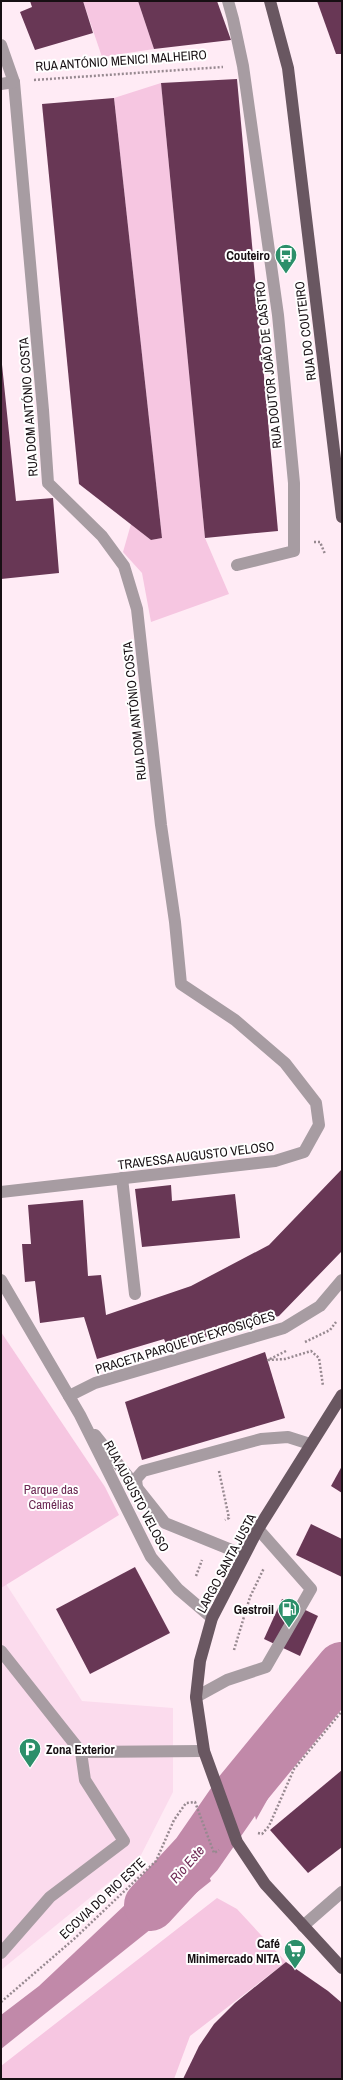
<svg xmlns="http://www.w3.org/2000/svg" width="343" height="2080" font-family="'Archivo Narrow',sans-serif">
<style>
.built{fill:#fbdbed}
.green{fill:#f6c6e1}
.water{fill:#c189a9}
.lines{fill:none;stroke-linecap:round;stroke-linejoin:round}
.river{stroke:#c189a9;stroke-width:52}
.building{fill:#683755}
.path{stroke:#978990;stroke-width:2.5;stroke-dasharray:2 2;stroke-linecap:butt}
.minor{stroke:#a79ca2;stroke-width:12}
.major{stroke:#695761;stroke-width:12}
.labels{text-anchor:middle;stroke-width:4;stroke-linejoin:round;paint-order:stroke}
.street-label{font-size:13px;fill:#170f13;stroke:#fff}
.poi-label{font-size:13px;font-weight:bold;fill:#170f13;stroke:#fff;text-anchor:end}
.park-label{font-size:13px;fill:#6b2853;stroke:#fff}
.water-label{font-size:14px;font-style:italic;fill:#732f5a;stroke:#fff}
</style>
<rect width="100%" height="100%" fill="#ffebf5"/>
<path class="built" d="M6,1584l76,117 91,7v84l-33,65 -139,113v-382z"/>
<g class="green">
<path d="M83,1h55l16,48 -52,8z"/>
<path d="M161,83l44,455 24,56 -78,28 -9,-49 -19,-21 8,-28 20,16 11,-2 -48,-440z"/>
<path d="M1,1332l104,155 14,28 -118,73z"/>
<path d="M217,1898l20,11 49,53 -96,74 -16,43h-173v-13z"/>
</g>
<g class="water">
<path d="M342,1659v43l-53,59 -33,59 -15,-69z"/>
<path d="M187,1827l24,54 -210,168v-34l38,-29 105,-99z"/>
</g>
<g class="lines">
<path class="river" d="M150,1905l47,-51 43,-62 102,-124"/>
</g>
<g class="building">
<path d="M30,1h53l10,32 -58,17 -15,-38 12,-5z"/>
<path d="M138,1h79l14,39 -77,9z"/>
<path d="M317,1h25v53h-6z"/>
<path d="M237,79l41,452 -73,7 -44,-455z"/>
<path d="M114,98l48,440 -11,2 -72,-56 -37,-380z"/>
<path d="M1,355l15,146 37,-3 6,75 -58,6z"/>
<path d="M342,1169v82l-63,65 -111,32 -4,-9 -67,20 -13,-42 -44,6 -5,-42 -10,1 -3,-38h9l-3,-39 55,-5 5,76 13,-1 5,40 85,-29 78,-41z"/>
<path d="M171,1185l1,16 63,-7 5,44 -98,9 -7,-58z"/>
<path d="M265,1352l20,66 -143,42 -17,-58z"/>
<path d="M342,1466v27l-11,-7z"/>
<path d="M311,1524l31,15v38l-46,-22z"/>
<path d="M135,1567l35,66 -80,41 -34,-65z"/>
<path d="M282,1599l36,17 -18,40 -36,-17z"/>
<path d="M342,1770v77l-34,26 -38,-43z"/>
<path d="M286,1962l42,29 14,12v76h-159l16,-33 15,-22 21,-21z"/>
</g>
<g class="lines">
<g class="path">
<path d="M34,80l189,-13"/>
<path d="M314,542h6l5,12"/>
<path d="M305,1342l25,-12 6,-8"/>
<path d="M286,1351l-18,9 17,-1 26,-8 8,7 4,28"/>
<path d="M219,1471l10,47 -4,2"/>
<path d="M196,1576l6,-16"/>
<path d="M234,1650l16,-53 14,-29"/>
<path d="M258,1833l4,1 7,-8 25,-57 48,-58"/>
<path d="M1,2002l73,-63 82,-78 18,-41 12,-17 9,-1 19,51 5,-3"/>
</g>
<g class="minor">
<path d="M228,1l5,18 10,47 35,249 16,168v68l-57,14"/>
<path d="M1,45l13,37 29,328 5,73 54,53 22,30 13,43 24,216 14,97 6,62 54,36 50,43 31,40 3,22 -15,27 -29,9 -274,31"/>
<path d="M1,84l13,-2"/>
<path d="M122,1178l13,116"/>
<path d="M1,1280l79,135 71,142 27,32 34,29"/>
<path d="M69,1396l26,-13 189,-55 36,-22 22,-26"/>
<path d="M95,1435l70,88 79,32"/>
<path d="M137,1488l-1,-9 7,-8 118,-32 27,-2 22,7"/>
<path d="M1,1651l80,101"/>
<path d="M196,1697l31,-17 39,-13 45,-78 -53,-60"/>
<path d="M303,1926l39,-34"/>
<path d="M1,1953l49,-56 74,-56 -39,-61 -4,-28 123,-1"/>
</g>
<g class="major">
<path d="M270,1l18,67 54,449"/>
<path d="M342,1395l-84,134 -46,89 -12,43 -4,36 8,54 33,91 28,42 77,84"/>
</g>
</g>
<defs>
<g id="bus-pin" transform="scale(1.15)"><path d="M0 17L-7.5 6A9.5 9.5 0 1 1 7.5 6Z" fill="#2c8f6a" stroke="#fff"/><path d="M-5-6H5V4H4V6H2V4H-2V6H-4V4H-5ZM-3.5-4V0h7V-4ZM-3.5 1.2v1.5H-2V1.2ZM2 1.2v1.5H3.5V1.2Z" fill="#fff"/></g>
<g id="fuel-pin" transform="scale(1.15)"><path d="M0 17L-7.5 6A9.5 9.5 0 1 1 7.5 6Z" fill="#2c8f6a" stroke="#fff"/><path d="M-5.5-6h7V0h2V4h1.3V-2.5L3-4.5l.8-.8L6-3V5H2.5V1h-1V6h-7ZM-4.2-4.7v3.2H.2V-4.7Z" fill="#fff"/></g>
<g id="parking-pin" transform="scale(1.15)"><path d="M0 17L-7.5 6A9.5 9.5 0 1 1 7.5 6Z" fill="#2c8f6a" stroke="#fff"/><path d="M-3.5-5.5H1a3.5 3.5 0 0 1 0 7H-1V5.5H-3.5ZM-1-3.4V-.6H.8a1.4 1.4 0 0 0 0-2.8Z" fill="#fff"/></g>
<g id="supermarket-pin" transform="scale(1.15)"><path d="M0 17L-7.5 6A9.5 9.5 0 1 1 7.5 6Z" fill="#2c8f6a" stroke="#fff"/><path d="M-6-5.5h2.5l.6 2H6L4.5 2H-2.5L-4.4-4H-6ZM-1.5 3.2a1.3 1.3 0 1 0 .1 0ZM3 3.2a1.3 1.3 0 1 0 .1 0Z" fill="#fff"/></g>
</defs>
<g fill-rule="evenodd">
<use href="#bus-pin" x="286" y="255"/>
<use href="#fuel-pin" x="289" y="1609"/>
<use href="#parking-pin" x="30" y="1749"/>
<use href="#supermarket-pin" x="295" y="1950"/>
</g>
<g class="labels">
<g class="street-label">
<text transform="translate(121 60) rotate(-4)" y="5">RUA ANTÓNIO MENICI MALHEIRO</text>
<text transform="translate(305 331) rotate(-97)" y="5">RUA DO COUTEIRO</text>
<text transform="translate(268 365) rotate(-96)" y="5">RUA DOUTOR JOÃO DE CASTRO</text>
<text transform="translate(28 407) rotate(-94)" y="5">RUA DOM ANTÓNIO COSTA</text>
<text transform="translate(134 711) rotate(-96)" y="5">RUA DOM ANTÓNIO COSTA</text>
<text transform="translate(196 1155) rotate(-7)" y="5">TRAVESSA AUGUSTO VELOSO</text>
<text transform="translate(185 1342) rotate(-17)" y="5">PRACETA PARQUE DE EXPOSIÇÕES</text>
<text transform="translate(137 1496) rotate(62)" y="5">RUA AUGUSTO VELOSO</text>
<text transform="translate(226 1563) rotate(-62)" y="5">LARGO SANTA JUSTA</text>
<text transform="translate(102 1898) rotate(-43)" y="5">ECOVIA DO RIO ESTE</text>
</g>
<g class="poi-label">
<text x="270" y="260">Couteiro</text>
<text x="274" y="1614">Gestroil</text>
<text x="46" y="1754" text-anchor="start">Zona Exterior</text>
<text x="280" y="1948">Café<tspan x="280" dy="15">Minimercado NITA</tspan></text>
</g>
<g class="park-label">
<text x="51" y="1494">Parque das<tspan x="51" dy="15">Camélias</tspan></text>
</g>
<g class="water-label">
<text transform="translate(187 1864) rotate(-49)" y="5">Rio Este</text>
</g>
</g>
<rect width="343" height="2080" fill="none" stroke="#170f13" stroke-width="4"/>
</svg>
